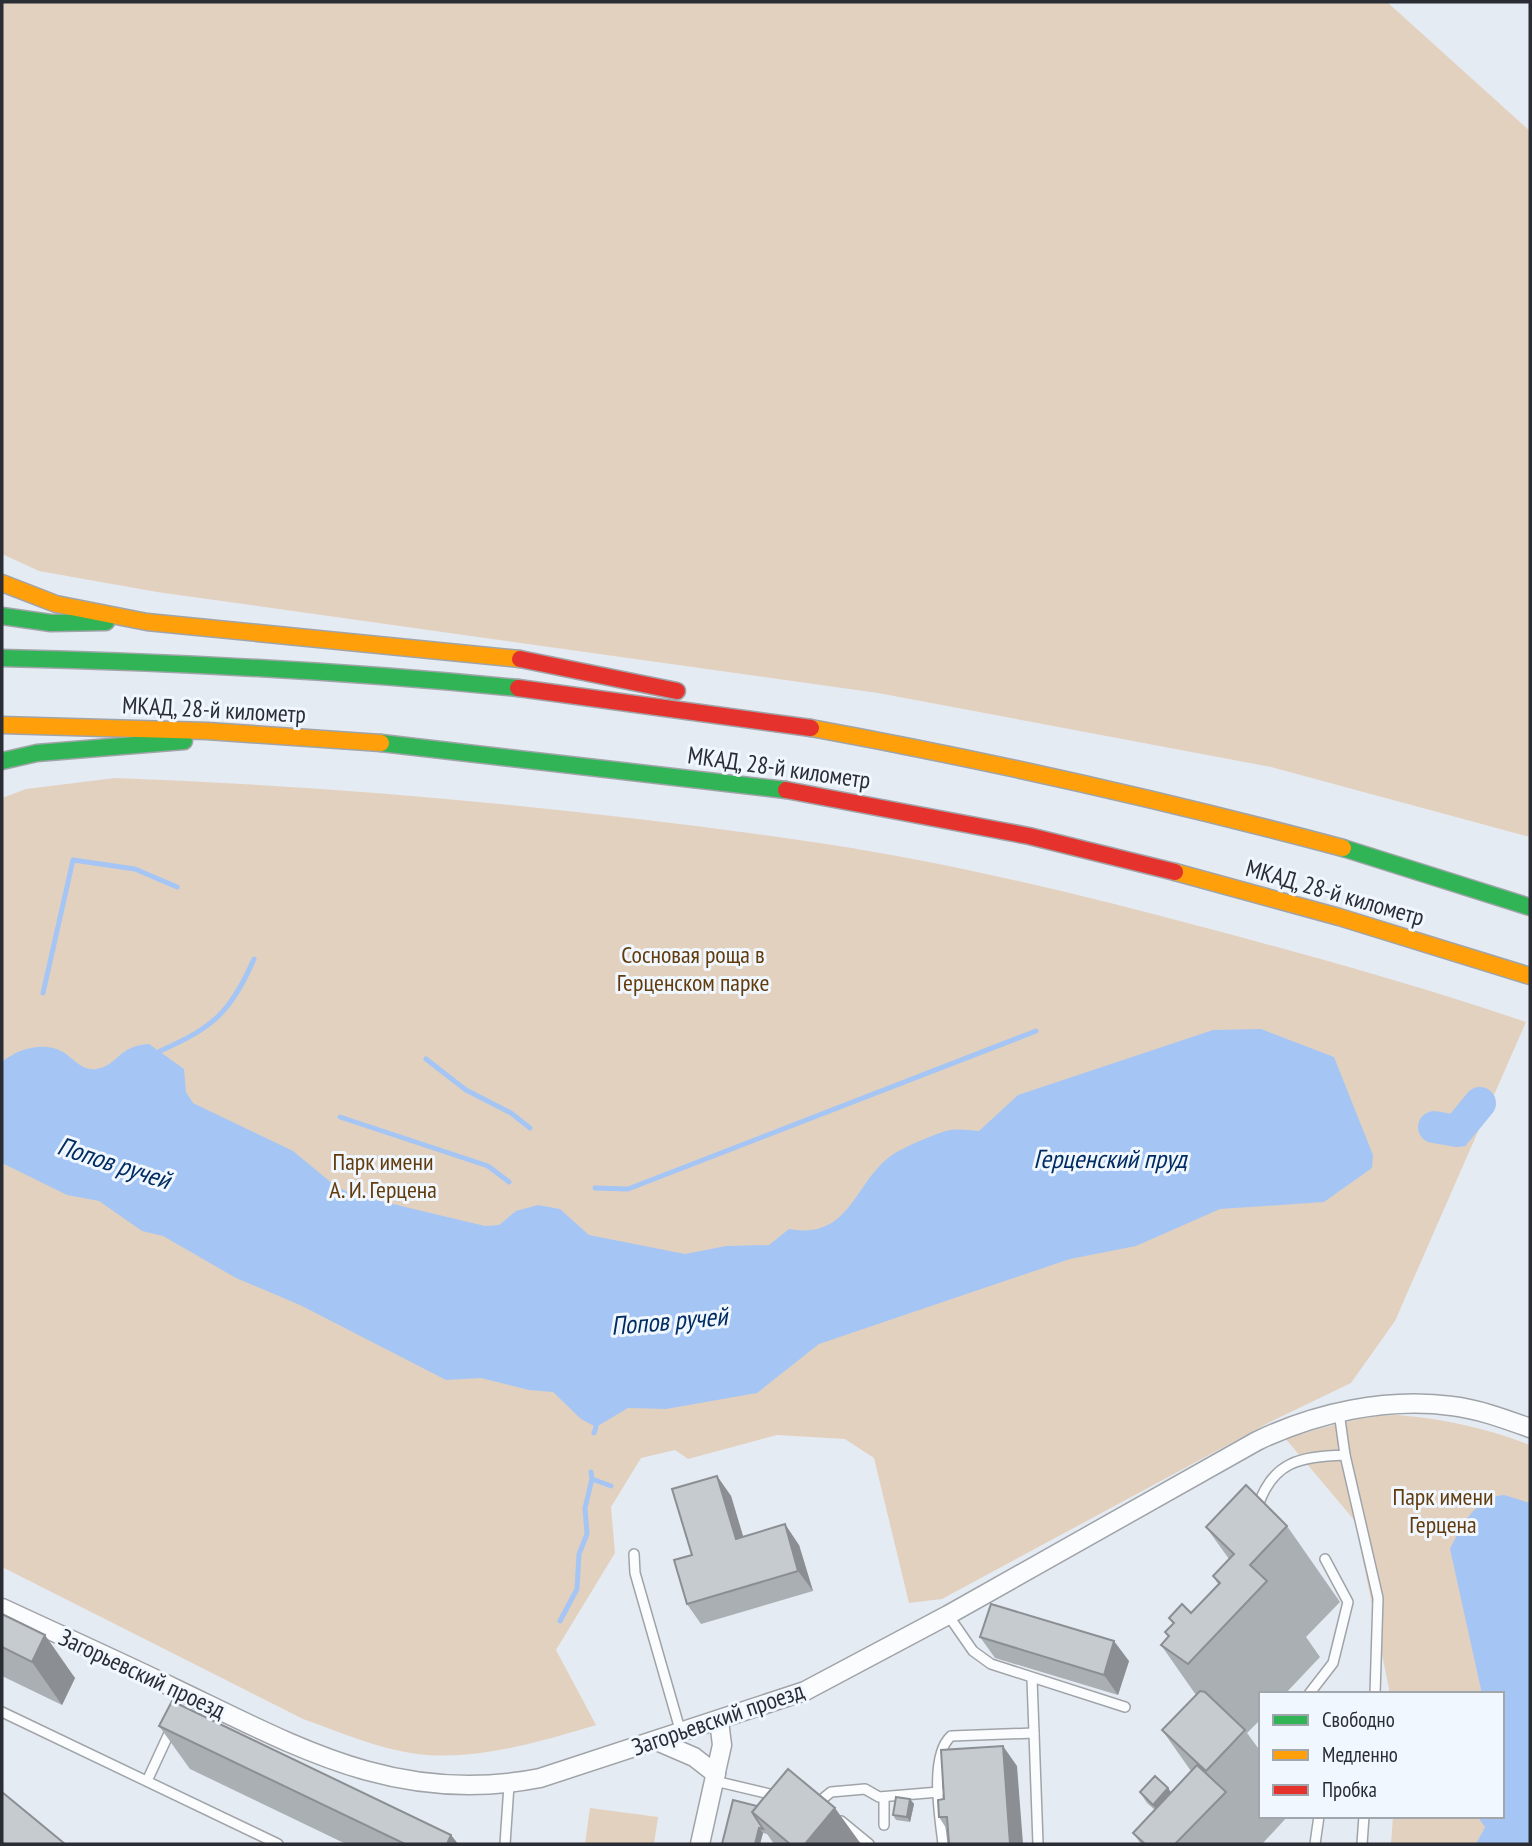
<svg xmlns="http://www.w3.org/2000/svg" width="1532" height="1846" font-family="'PT Sans Narrow',sans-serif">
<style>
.green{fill:#e3d1c0}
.water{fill:#a5c6f4}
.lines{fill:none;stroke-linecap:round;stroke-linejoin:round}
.stream{stroke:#a5c6f4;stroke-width:5}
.river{stroke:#a5c6f4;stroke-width:32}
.lane-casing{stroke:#a0a4a9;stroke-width:12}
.street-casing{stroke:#a0a4a9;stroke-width:21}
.fast-casing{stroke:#a0a4a9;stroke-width:19}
.slow-casing{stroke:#a0a4a9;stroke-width:19}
.jam-casing{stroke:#a0a4a9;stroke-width:19}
.lane{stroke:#fbfcfd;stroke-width:9}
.street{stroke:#fbfcfd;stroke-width:18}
.fast{stroke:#30b455;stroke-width:16}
.slow{stroke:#ff9f0a;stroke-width:16}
.jam{stroke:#e5322d;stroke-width:16}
.wall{fill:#aaafb3}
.shaded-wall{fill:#8b8e92}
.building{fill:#c6cbd0;stroke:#8b8e92;stroke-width:2}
.labels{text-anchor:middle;stroke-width:6;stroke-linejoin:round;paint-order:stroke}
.street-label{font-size:24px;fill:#2a2d33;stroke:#f1f7ff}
.park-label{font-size:24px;fill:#613b0c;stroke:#f1f7ff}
.water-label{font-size:26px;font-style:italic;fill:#012c62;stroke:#f1f7ff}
</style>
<rect width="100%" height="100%" fill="#e5ebf2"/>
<g class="green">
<path d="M2,2h1385l143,129v706l-259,-70 -393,-74 -721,-101 -118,-21 -37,-17z"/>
<path d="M115,778c238,9 475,31 711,66 131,20 260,52 388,86 105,28 209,57 312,92l-131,299 -44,62 -77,37 -332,179 -33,4 -35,-145 -29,-19 -68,-4 -89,24 -13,-9 -34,8 -30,49 4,46 -59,97 40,75c-57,17 -119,36 -179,29 -39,-5 -77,-22 -114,-35l-301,-152v-769l24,-9z"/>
<path d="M1398,1415c47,4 88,13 132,30v399h-139l2,-28h109v-122h-112l-35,-173 -70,-83c37,-9 75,-23 113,-23z"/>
<path d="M590,1808l68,9 -4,27h-69z"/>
</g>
<g class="water">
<path d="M1261,1029l73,28 39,98 -1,13 -48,34 -104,7 -84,37 -66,13 -251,85 -62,49 -91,16 -38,-1 -32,19 -15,-8 -28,-27 -24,-2 -48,-12 -35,2 -146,-75 -64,-27 -73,-42 -21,-5 -43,-30 -32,-6 -65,-32v-101c15,-13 42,-21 61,-10 11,7 19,19 33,17 22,-3 21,-23 53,-25l35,25 2,23 7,11 100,48 40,33 18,10 134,32 14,-1 17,-14 22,-6 22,4 29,26 96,19 41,-8 43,-1 20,-16c62,11 64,-46 103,-74 14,-9 38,-19 54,-24 10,-3 23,-1 33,0l39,-36 195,-65z"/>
<path d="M1504,1495l26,8v341h-54l9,-17 -8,-11h25v-122h-20l-32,-145c11,-23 26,-52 54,-54z"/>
</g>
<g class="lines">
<g class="stream">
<path d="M43,993l30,-133 62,9 42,18"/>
<path d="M160,1051c54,-24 70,-38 94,-92"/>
<path d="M426,1059l40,31 45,23 19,15"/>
<path d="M340,1117l148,49 21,16"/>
<path d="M1457,1131l7,13"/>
<path d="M595,1188l33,1 408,-158"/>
<path d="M594,1433l2,-6"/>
<path d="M591,1472l1,7 19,7"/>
<path d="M560,1621l17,-32 2,-35 8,-20 -2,-26 7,-29"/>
</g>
<path class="river" d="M1434,1127l23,4 23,-28"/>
<g class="lane-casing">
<g id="lane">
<path d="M1345,1455l33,143 -3,96"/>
<path d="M1257,1509c15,-48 42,-52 88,-54l-6,-43"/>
<path d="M634,1554l1,19 46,160"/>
<path d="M948,1615l25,36 18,13 134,43"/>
<path d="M1032,1679l2,54"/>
<path d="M1309,1694l24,-31 15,-61 -23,-43"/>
<path d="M2,1712l276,132"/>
<path d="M147,1781l24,-52"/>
<path d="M715,1781l63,15"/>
<path d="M815,1805l16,-13 34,-3 14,8 60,-5"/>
<path d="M841,1821l28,23"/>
<path d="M884,1825v-28"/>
<path d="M505,1844l4,-59"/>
<path d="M943,1844c-3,-27 -14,-88 8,-108l83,-3 4,111"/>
<path d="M1315,1844l4,-28"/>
<path d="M1362,1844l2,-28"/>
</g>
</g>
<g class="street-casing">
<g id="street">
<path d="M2,1608c58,27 116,53 174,81 123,59 223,117 364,89l265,-87 143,-76 309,-174c58,-28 130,-44 195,-35 26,3 53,13 78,22"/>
<path d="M657,1741l37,16 22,17"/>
<path d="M700,1844l22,-99 -3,-24"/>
</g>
</g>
<g class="fast-casing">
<g id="fast">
<path d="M2,616l49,7 55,-1"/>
<path d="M2,658c173,4 344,13 516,30"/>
<path d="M381,743l405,47"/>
<path d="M2,761l35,-8 147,-12"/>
<path d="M1343,848l187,59"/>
</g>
</g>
<g class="slow-casing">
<g id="slow">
<path d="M2,583l54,21 91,18 373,37"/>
<path d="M2,725l205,6 174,12"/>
<path d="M811,728c180,33 356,73 532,120"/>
<path d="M1175,872l164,45 191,59"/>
</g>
</g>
<g class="jam-casing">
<g id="jam">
<path d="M520,659l157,32"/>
<path d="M518,688l293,40"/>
<path d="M786,790l243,46 146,36"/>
</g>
</g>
<use href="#lane" class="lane"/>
<use href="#street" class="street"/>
<use href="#fast" class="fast"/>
<use href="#slow" class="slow"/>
<use href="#jam" class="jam"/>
</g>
<g class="wall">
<path d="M717,1476l14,20 12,41 56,8 14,46 -112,33 -14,-20 5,-49z"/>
<path d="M1287,1526l53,76 -34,35 14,20 -35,37h-24v25l-14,14 14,19v64h27l-26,28h-121l-8,-11 22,-23 -8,-7 -7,-11 28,-4 3,4 20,-21 -29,-41 34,-35 -35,-50 7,-8 -3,-5 8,-8 -4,-6 22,-5 27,-29 -5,-8 16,-17 -23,-32z"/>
<path d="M2,1614l73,64 -13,27 -60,-29z"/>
<path d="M980,1637l149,24 -11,34 -123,-37z"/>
<path d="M159,1726l292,109 7,9h-112l-156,-75z"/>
<path d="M1017,1766l-69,65 -9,-14 5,-18z"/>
<path d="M910,1799l4,5 -4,18 -14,-2 -3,-5z"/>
<path d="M733,1800l128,44h-87l-7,-10 -4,-1 -3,11h-38z"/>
</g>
<g class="shaded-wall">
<path d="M717,1476l14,20 19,63 -14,-20z"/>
<path d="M785,1524l14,21 14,46 -15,-20z"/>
<path d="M45,1635l30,43 -13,27 -30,-43z"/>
<path d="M1114,1641l15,20 -11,34 -14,-20z"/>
<path d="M1003,1746l14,20 6,78h-13z"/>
<path d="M1168,1788l7,11 -15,16 -7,-10z"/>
<path d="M910,1799l4,5 -4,18 -3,-5z"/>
<path d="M835,1808l26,36h-56z"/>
<path d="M759,1828l4,5 -3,11h-5z"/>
<path d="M451,1835l7,9h-11z"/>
</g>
<g class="building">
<path d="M717,1476l19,63 49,-15 13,47 -111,33 -13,-44 18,-5 -20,-66z"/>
<path d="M1246,1485l41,41 -37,39 17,16 -79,83 -27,-19 8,-9 -4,-4 9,-9 -5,-5 13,-14 9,9 29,-30 -7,-7 21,-22 -28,-27z"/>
<path d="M991,1604l123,37 -10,34 -124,-38z"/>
<path d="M2,1614l43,21 -13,27 -30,-15z"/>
<path d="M1200,1691l5,1 40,38 -39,41 -44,-41z"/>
<path d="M172,1701l279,134 -4,9h-42l-246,-118z"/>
<path d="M1003,1746l7,98h-61l-2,-27h-8l-1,-17 6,-1 -3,-49z"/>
<path d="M1197,1765l29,27 -51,52h-30l-12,-11z"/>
<path d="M788,1769l47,39 -30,36h-15l-38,-32z"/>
<path d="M1155,1776l13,12 -15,17 -13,-13z"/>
<path d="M2,1792l63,52h-60l-3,-2z"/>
<path d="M896,1797l14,2 -3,18 -14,-2z"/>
<path d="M733,1800l24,6 -5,6 11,17 -4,-1 -4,16h-33z"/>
</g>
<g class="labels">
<g class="street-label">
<text transform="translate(214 710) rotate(3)" y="8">МКАД, 28-й километр</text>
<text transform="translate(779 768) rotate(8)" y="8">МКАД, 28-й километр</text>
<text transform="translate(1335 893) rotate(16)" y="8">МКАД, 28-й километр</text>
<text transform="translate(142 1674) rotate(25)" y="8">Загорьевский проезд</text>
<text transform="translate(718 1719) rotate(-19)" y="8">Загорьевский проезд</text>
</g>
<g class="park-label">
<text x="693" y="963">Сосновая роща в<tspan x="693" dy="28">Герценском парке</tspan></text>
<text x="383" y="1170">Парк имени<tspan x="383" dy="28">А. И. Герцена</tspan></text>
<text x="1443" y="1505">Парк имени<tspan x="1443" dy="28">Герцена</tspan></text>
</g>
<g class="water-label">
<text x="1110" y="1168">Герценский пруд</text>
<text transform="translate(114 1163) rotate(18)" y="9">Попов ручей</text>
<text transform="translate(669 1321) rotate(-5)" y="9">Попов ручей</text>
</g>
</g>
<rect width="1532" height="1846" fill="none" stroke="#2a2d33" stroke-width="7"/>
<rect x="1259" y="1692" width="245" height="126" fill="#f1f7ff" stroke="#a1a6ad" stroke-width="2"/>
<rect x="1273" y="1715" width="35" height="10" fill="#30b455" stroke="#a1a6ad" stroke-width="2"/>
<text x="1322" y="1727" font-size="21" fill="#2a2d33">Свободно</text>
<rect x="1273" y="1750" width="35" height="10" fill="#ff9f0a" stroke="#a1a6ad" stroke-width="2"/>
<text x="1322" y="1762" font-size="21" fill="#2a2d33">Медленно</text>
<rect x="1273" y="1785" width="35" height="10" fill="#e5322d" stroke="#a1a6ad" stroke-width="2"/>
<text x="1322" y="1797" font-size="21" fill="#2a2d33">Пробка</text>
</svg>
